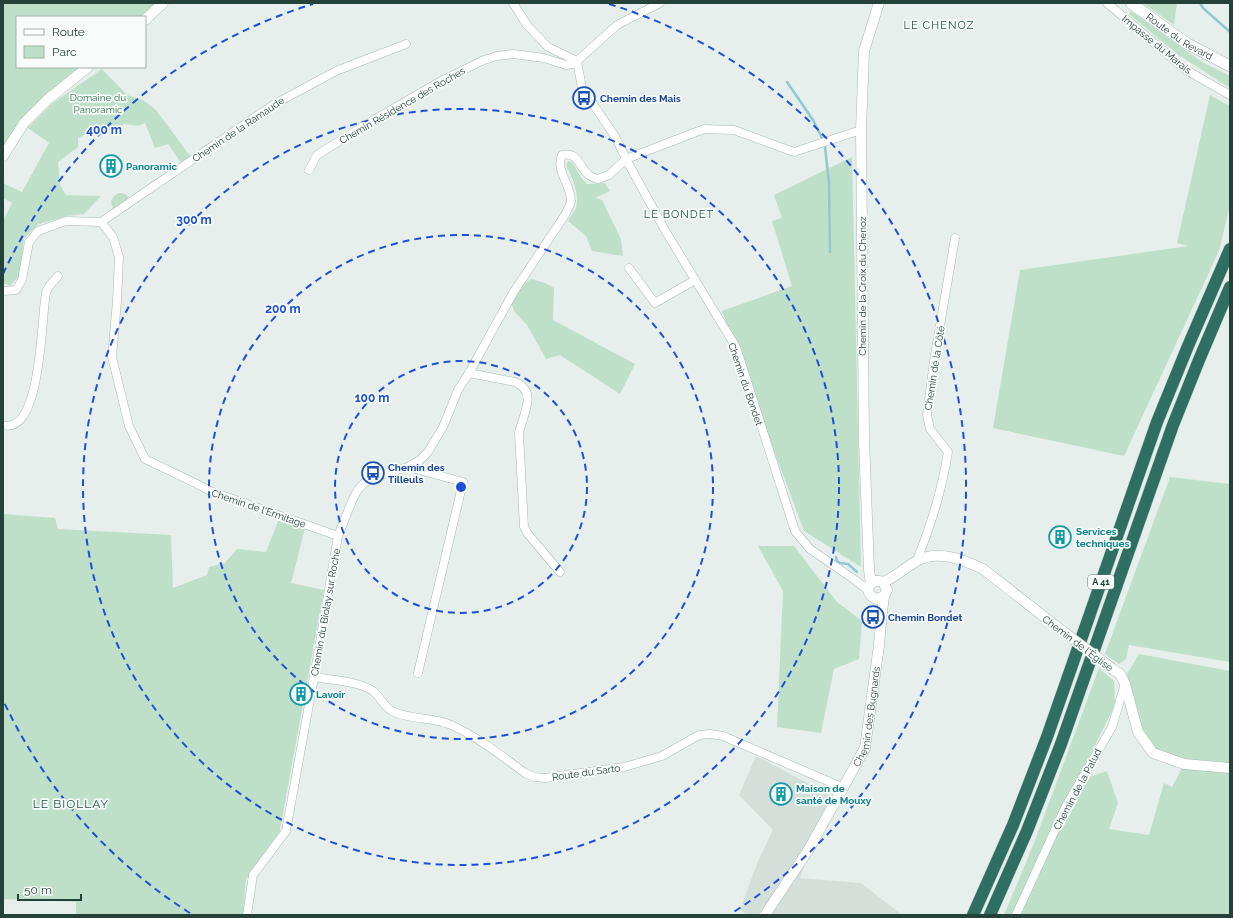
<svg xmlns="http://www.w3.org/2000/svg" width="1233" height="918" font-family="Raleway,sans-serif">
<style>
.built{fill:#d4dfda}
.green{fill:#bfe0c8}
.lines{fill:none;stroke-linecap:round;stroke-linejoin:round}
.stream{stroke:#8ec9d4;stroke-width:2.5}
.minor-casing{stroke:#a8b8b2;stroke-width:9}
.tertiary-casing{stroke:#a8b8b2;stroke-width:11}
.secondary-casing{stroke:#a4bbb3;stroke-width:12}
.motorway-casing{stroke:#c2cac8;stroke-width:13}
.minor{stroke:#fff;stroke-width:8}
.tertiary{stroke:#fff;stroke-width:10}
.secondary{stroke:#fff;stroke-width:11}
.motorway{stroke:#2f6f62;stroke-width:12}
.tertiary-bridge-casing{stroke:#a8b8b2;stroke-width:11;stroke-linecap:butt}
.tertiary-bridge{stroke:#fff;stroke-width:10}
.ring{fill:none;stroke:#1d4ed8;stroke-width:2;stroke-dasharray:7 5}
.labels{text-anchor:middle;stroke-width:3.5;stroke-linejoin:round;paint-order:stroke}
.shield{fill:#f7fbf9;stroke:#637a73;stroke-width:1}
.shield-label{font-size:9px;font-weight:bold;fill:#24423a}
.street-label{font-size:10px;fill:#24423a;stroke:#f7fbf9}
.park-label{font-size:10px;fill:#2d7a4b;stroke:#f7fbf9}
.transit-label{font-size:10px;font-weight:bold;fill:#164399;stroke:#f7fbf9;text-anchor:start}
.culture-label{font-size:10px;font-weight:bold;fill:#0d838f;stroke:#f7fbf9;text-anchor:start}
.neighbourhood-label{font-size:11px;letter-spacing:1px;fill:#1f5548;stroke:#f7fbf9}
.quarter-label{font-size:12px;letter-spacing:1px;fill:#1f5548;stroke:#f7fbf9}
.centre{fill:#1d4ed8;stroke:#f7fbf9;stroke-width:2}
.ring-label{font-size:12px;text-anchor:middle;font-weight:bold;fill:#1d4ed8;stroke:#f7fbf9;stroke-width:3.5;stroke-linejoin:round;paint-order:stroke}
</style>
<rect width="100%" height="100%" fill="#e6efeb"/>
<path class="built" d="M756,756l74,39 -30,83 61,5 41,32h-155l-7,-5 18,-49 15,-31 -34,-35z"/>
<g class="green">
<path d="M3,3h153l-14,14h-125v50h64l-60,52 -18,27z"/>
<path d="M1143,3h34l-3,22z"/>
<path d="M1131,11l71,51 28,14v12l-53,-34 -48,-40z"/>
<path d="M102,69l25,26 16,5 13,10 34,46 -8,8 -14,-20 -13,4 -10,-25 -7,3 -13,-2 -18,7 -8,-3 -21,10v9l-20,15 2,23 6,10 35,1 -17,18 -17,2 -28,8 -15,14 -4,37 -10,11 -7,-3v-62l9,-18 -9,-5v-15l19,9 27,-49 -21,-15 25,-25z"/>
<path d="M1210,95l20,11v99l-11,46 -95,205 -131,-28 27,-158 169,-24 -12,-3z"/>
<path d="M852,157l9,410 -57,-36 -82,-220 70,-25 -20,-65 10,-3 -8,-23z"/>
<path d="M568,161l4,1c5,7 8,16 15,22l18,-1 5,8 -15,7 7,2 19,39 2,17 -31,-5 -6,-15 -18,-15c2,-4 6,-9 8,-13 4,-12 -4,-33 -10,-42z"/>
<path d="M119,193c6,0 9,2 11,7l-16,9c-5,-6 -3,-13 5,-16z"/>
<path d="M532,279l13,4 9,5 -1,32 82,44 -15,30 -60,-39 -14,4 -19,-34 -13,-14 -3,-9c5,-10 10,-19 21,-23z"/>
<path d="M1170,477l60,7v178l-101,-17 -3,14 -7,5 -14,-10z"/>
<path d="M3,514l52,4 3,11 113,6 2,53 34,-13 2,-8 16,-4 12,-14 29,3 13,-33 26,9 -14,55 33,7 -45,245 -33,44 -3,36h-167v-13l-73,-3z"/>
<path d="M758,546h36l43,56 25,19 -3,38 -25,10 -13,64 -44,-6 6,-136z"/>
<path d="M1139,654l91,17v93c-26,-2 -77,-3 -88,-32 -7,-18 -10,-39 -15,-58z"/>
<path d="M1099,668l15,13 1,24 -38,76 30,-10 11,32 -9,26 40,6 15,-52 8,4 10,-19 48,4v143h-226l30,-72z"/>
</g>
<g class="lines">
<g class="stream">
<path d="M1200,3l3,5 27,24"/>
<path d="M787,82l26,38 9,18"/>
<path d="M825,147l4,36 1,69"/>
<path d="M836,557l1,4 3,2 8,1 9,8"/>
</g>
<g class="minor-casing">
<g id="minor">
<path d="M513,3l14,22 21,22 29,14 40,-36 43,-22"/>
<path d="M1107,3l79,67 44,25"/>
<path d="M861,130l-67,22 -60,-22 -30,-1 -78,30 40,73 70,115 59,184 15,18 45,31 14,11"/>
<path d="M101,222l172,-117 63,-34 70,-27"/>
<path d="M629,268l26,35 40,-23"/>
<path d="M3,291l13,-1 6,-10 7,-38 9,-11 28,-10 35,1 12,15 6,20 -2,44 -5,56 17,69 16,33 50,24 15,8 128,45"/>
<path d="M469,373l46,9c24,10 7,34 4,51l5,94 4,7 32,38"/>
<path d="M3,425c39,11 38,-109 43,-132 1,-6 8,-12 12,-17"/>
<path d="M408,467l55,15 -45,191"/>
<path d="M917,560c14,-34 25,-71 31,-108l-18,-23 -3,-14 7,-54 21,-123"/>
<path d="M314,677c17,3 44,4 59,14 8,6 10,16 21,21 18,8 40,5 57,13 27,12 51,31 74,48l9,4 11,1 79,-11 38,-11 37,-21 11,-1 13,2 121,52"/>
<path d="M247,915l6,-40 33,-44 28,-154 24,-141 14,-35 5,-10 7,-8 13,-7 31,-9 12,-7 8,-8 15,-25 15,-37 11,-17 44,-80 52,-78c1,-4 6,-10 6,-14 0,-17 -16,-30 -9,-46 18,-3 16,12 27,20 3,3 6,3 9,4l11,-4 17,-16 -10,-21 -34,-50 -5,-27 -5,3 -6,1 -22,-7 -31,-4 -16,2 -13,4 -41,20 -71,41 -39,24 -16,10 -8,15"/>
<path d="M1016,915l50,-109 46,-79 13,-43"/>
</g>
</g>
<g class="tertiary-casing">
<g id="tertiary">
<path d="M145,20l18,-17"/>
<path d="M3,156l21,-33 23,-23 41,-33"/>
<path d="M883,582c13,-5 22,-15 34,-21 20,-12 47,-1 66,8l82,64"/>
<path d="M871,584l-2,-14 -5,-130 -3,-310 3,-79 15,-48"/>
<path d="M1114,670l6,4 5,10 13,48 15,21 31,11 46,4"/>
<path id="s1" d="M765,915l44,-66 56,-101 14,-103 3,-33 2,-16 3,-6 -4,-8c-15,-6 -21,13 -6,17l7,-3"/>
</g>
</g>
<g class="secondary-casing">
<g id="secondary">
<path id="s2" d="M1131,3l55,40 44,23"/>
</g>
</g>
<g class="motorway-casing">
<g id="motorway">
<path d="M973,915l40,-90 34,-88 110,-315 31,-76 42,-97"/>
<path d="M990,915l37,-84 34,-87 112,-319 26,-65 31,-73"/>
</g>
</g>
<use href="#minor" class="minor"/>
<use href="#tertiary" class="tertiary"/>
<use href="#secondary" class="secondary"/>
<use href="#motorway" class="motorway"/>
<g class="tertiary-bridge-casing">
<path id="tertiary-bridge" d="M1065,633l49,37"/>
</g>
<use href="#tertiary-bridge" class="tertiary-bridge"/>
</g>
<g class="ring">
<circle cx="461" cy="487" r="126"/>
<circle cx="461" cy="487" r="252"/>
<circle cx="461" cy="487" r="378"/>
<path d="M190 913A505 505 0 0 1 3 700M3 274A505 505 0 0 1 313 4M609 4A505 505 0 0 1 732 913"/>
</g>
<defs>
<g id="bus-ring" transform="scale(1.15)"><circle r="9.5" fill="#f7fbf9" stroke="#1a4fb4" stroke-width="1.5"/><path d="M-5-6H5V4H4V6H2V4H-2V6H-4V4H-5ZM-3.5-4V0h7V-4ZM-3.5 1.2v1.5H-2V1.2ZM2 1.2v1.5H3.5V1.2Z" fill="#1a4fb4"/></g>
<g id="building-ring" transform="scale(1.15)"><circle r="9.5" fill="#f7fbf9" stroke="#0f9aa8" stroke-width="1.5"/><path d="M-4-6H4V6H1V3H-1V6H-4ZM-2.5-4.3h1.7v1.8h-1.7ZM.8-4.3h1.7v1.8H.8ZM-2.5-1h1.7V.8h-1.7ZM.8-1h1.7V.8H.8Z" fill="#0f9aa8"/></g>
</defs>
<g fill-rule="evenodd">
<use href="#bus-ring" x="584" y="98"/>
<use href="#building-ring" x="111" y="166"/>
<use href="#bus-ring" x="373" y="473"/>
<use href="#building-ring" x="1060" y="537"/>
<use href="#bus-ring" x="873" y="617"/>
<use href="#building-ring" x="301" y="694"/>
<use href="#building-ring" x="781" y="794"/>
</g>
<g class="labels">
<rect class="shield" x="1088" y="575" width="26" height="14" rx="3"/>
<g class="shield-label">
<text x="1101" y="585">A 41</text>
</g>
<g class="street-label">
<text dy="4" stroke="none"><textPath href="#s2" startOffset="59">Route du Revard</textPath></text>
<text transform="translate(1157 44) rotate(39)" y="4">Impasse du Marais</text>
<text transform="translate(402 105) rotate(-30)" y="4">Chemin Résidence des Roches</text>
<text transform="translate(238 129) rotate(-34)" y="4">Chemin de la Ramaude</text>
<text transform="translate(862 286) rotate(-90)" y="4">Chemin de la Croix du Chenoz</text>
<text transform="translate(934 368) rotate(-81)" y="4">Chemin de la Côté</text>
<text transform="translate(746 384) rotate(71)" y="4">Chemin du Bondet</text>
<text transform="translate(259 508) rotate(19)" y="4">Chemin de l'Ermitage</text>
<text transform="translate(325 612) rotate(-80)" y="4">Chemin du Biolay sur Roche</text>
<text transform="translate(1078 643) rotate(37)" y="4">Chemin de l'Église</text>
<text dy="4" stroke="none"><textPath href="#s1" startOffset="226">Chemin des Bugnards</textPath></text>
<text transform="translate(586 772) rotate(-8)" y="4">Route du Sarto</text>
<text transform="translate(1077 789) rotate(-62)" y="4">Chemin de la Palud</text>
</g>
<g class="park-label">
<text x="98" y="101">Domaine du<tspan x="98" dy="12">Panoramic</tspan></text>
</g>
<g class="transit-label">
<text x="600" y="102">Chemin des Mais</text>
<text x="388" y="471">Chemin des<tspan x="388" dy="12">Tilleuls</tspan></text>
<text x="888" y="621">Chemin Bondet</text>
</g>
<g class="culture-label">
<text x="126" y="170">Panoramic</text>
<text x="1076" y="535">Services<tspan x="1076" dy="12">techniques</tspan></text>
<text x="316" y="698">Lavoir</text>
<text x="796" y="792">Maison de<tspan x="796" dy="12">santé de Mouxy</tspan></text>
</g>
<g class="neighbourhood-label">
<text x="939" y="29">LE CHENOZ</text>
<text x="679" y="218">LE BONDET</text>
</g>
<g class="quarter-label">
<text x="71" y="808">LE BIOLLAY</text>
</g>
</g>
<circle cx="461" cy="487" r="6" class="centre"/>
<g class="ring-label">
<text x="104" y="134">400 m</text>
<text x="194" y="224">300 m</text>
<text x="283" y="313">200 m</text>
<text x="372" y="402">100 m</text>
</g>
<rect width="1233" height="918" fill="none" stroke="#24423a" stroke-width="8"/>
<rect x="16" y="16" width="130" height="52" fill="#f7fbf9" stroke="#a3b1ad"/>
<rect x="24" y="29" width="20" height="6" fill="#ffffff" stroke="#a3b1ad"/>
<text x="52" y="36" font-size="12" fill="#24423a">Route</text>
<rect x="24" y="46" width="20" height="12" fill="#bfe0c8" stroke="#a3b1ad"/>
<text x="52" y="56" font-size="12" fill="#24423a">Parc</text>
<path d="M18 894v6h63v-6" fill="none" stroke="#24423a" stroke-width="2"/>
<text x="24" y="894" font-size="12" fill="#24423a" stroke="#f7fbf9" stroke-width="3" paint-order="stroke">50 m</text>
</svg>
